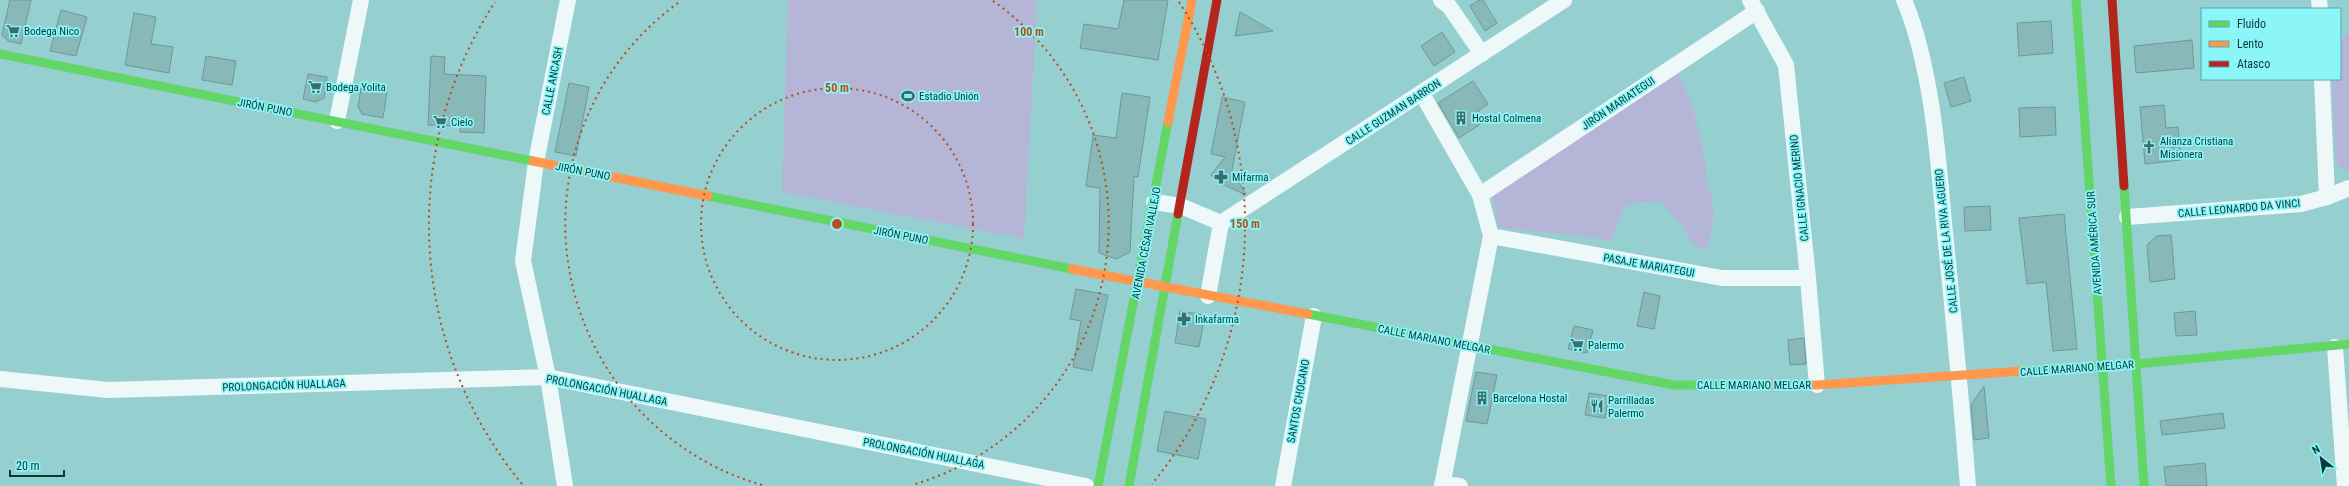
<svg xmlns="http://www.w3.org/2000/svg" width="2349" height="486" font-family="'Roboto Condensed',sans-serif">
<style>
.green{fill:#b5b5d8}
.building{fill:#89b8b9;stroke:#6e9898}
.lines{fill:none;stroke-linecap:round;stroke-linejoin:round}
.street{stroke:#eff8f8;stroke-width:16}
.fast{stroke:#63d668;stroke-width:9}
.slow{stroke:#ff974d;stroke-width:9}
.jam{stroke:#b3261e;stroke-width:9}
.ring{fill:none;stroke:#b05118;stroke-width:2;stroke-dasharray:2 4}
.labels{text-anchor:middle;stroke-width:3.5;stroke-linejoin:round;paint-order:stroke}
.poi-label{font-size:11px;fill:#083a3b;stroke:#8bf5f7;text-anchor:start}
.street-label{font-size:11px;fill:#083a3b;stroke:#8bf5f7}
.centre{fill:#b05118;stroke:#8bf5f7;stroke-width:2}
.ring-label{font-size:12px;text-anchor:middle;font-weight:bold;fill:#b05118;stroke:#8bf5f7;stroke-width:3.5;stroke-linejoin:round;paint-order:stroke}
</style>
<rect width="100%" height="100%" fill="#96cfd0"/>
<g class="green">
<path d="M788,0h249l-13,239 -242,-47z"/>
<path d="M2349,33v138h-1l-8,-3 -4,-6 -4,-83h8v-39z"/>
<path d="M1677,74c19,33 25,66 30,103 0,7 3,13 5,21 3,17 0,37 -6,54l-16,-12 -9,-16 -18,-21c-13,-1 -34,-4 -41,10 -5,9 -4,17 -11,27l-113,-13 -6,-36z"/>
</g>
<g class="building">
<path d="M10,0h21l-10,44 -13,-3 -6,-6z"/>
<path d="M1124,0h44l-10,60 -78,-12 4,-24 34,5z"/>
<path d="M1479,0h4l14,23 -12,8 -15,-25z"/>
<path d="M61,10l26,7 -11,39 -26,-5z"/>
<path d="M1240,12l33,19 -38,5z"/>
<path d="M134,13l22,4 -5,27 22,3 -4,26 -44,-8z"/>
<path d="M2051,21l2,32 -34,3 -2,-33z"/>
<path d="M1442,32l13,20 -21,14 -13,-20z"/>
<path d="M2192,40l2,28 -58,5 -2,-27z"/>
<path d="M206,56l30,5 -4,24 -30,-5z"/>
<path d="M431,56l14,1 -1,17 42,2 -2,57 -24,-1v-6l-32,-1z"/>
<path d="M308,74l19,3 -3,21 -8,4 -13,-3z"/>
<path d="M1964,77l7,24 -20,6 -7,-24z"/>
<path d="M1473,81l15,23 -12,9 6,10 -23,15 -21,-35z"/>
<path d="M569,83l20,4 -13,69 -21,-4z"/>
<path d="M361,88l26,4 -4,26 -21,-4 -4,-7z"/>
<path d="M1122,93l28,4 -12,80 -4,-1 -4,76 -14,7 -17,-6 1,-65 -14,-2 7,-51 23,3z"/>
<path d="M1222,97l23,5 -13,68 14,25 -24,-11 -11,-9 14,-18 -14,-3z"/>
<path d="M2164,105l2,23 12,-1 3,33 -36,4 -5,-57z"/>
<path d="M2055,107l1,28 -36,2 -1,-29z"/>
<path d="M1990,206l1,24 -26,1 -1,-24z"/>
<path d="M2064,214l13,135 -24,2 -7,-69 -19,2 -8,-66z"/>
<path d="M2171,235l4,44 -25,3 -3,-37 10,-9z"/>
<path d="M1076,289l32,6 -16,76 -19,-4 8,-46 -11,-2z"/>
<path d="M1644,292l16,4 -6,33 -17,-3z"/>
<path d="M1180,311l25,4 -6,32 -24,-4z"/>
<path d="M2195,311l2,24 -21,1 -2,-23z"/>
<path d="M1574,326l19,4 -6,23 -19,-4z"/>
<path d="M1804,338l2,26 -16,1 -2,-25z"/>
<path d="M1476,372l21,3 -10,49 -21,-3z"/>
<path d="M1984,386l5,52 -15,2 -3,-35z"/>
<path d="M1589,393l20,3 -4,22 -20,-3z"/>
<path d="M1165,411l41,8 -8,40 -41,-8z"/>
<path d="M2223,413l2,15 -63,7 -2,-14z"/>
<path d="M2205,463l2,23h-41l-2,-19z"/>
</g>
<g class="lines">
<g class="street">
<path d="M1441,0l8,6 33,48"/>
<path d="M1750,0l36,65 22,213 9,107"/>
<path d="M1904,0c27,64 34,153 40,223 9,88 17,175 24,263"/>
<path d="M2319,0l1,9"/>
<path d="M2322,79l5,118"/>
<path d="M1422,94l58,101 11,41 -49,250"/>
<path d="M337,121l24,-121"/>
<path d="M1480,195l277,-184"/>
<path d="M1154,202l27,4 40,17"/>
<path d="M2127,217l174,-13 26,-7 22,-9"/>
<path d="M1221,223l343,-223"/>
<path d="M1491,236l231,42h86"/>
<path d="M1208,296l13,-73"/>
<path d="M2335,347l10,139"/>
<path d="M0,379l108,11 440,-13 538,109"/>
<path d="M1442,484l18,2"/>
<path d="M565,486l-17,-109 -25,-116 13,-99 32,-162"/>
<path d="M1283,486l31,-170"/>
</g>
<g class="fast">
<path d="M2076,0l35,486"/>
<path d="M0,54l533,107"/>
<path d="M2124,186l20,300"/>
<path d="M708,196l364,73"/>
<path d="M1308,314l366,71h73"/>
<path d="M2022,371l113,-7 214,-20"/>
<path d="M1098,486l70,-364"/>
<path d="M1129,486l49,-272"/>
</g>
<g class="slow">
<path d="M1168,122l24,-122"/>
<path d="M533,161l175,35"/>
<path d="M1072,269l236,45"/>
<path d="M1747,385h70l205,-14"/>
</g>
<g class="jam">
<path d="M2112,0l12,186"/>
<path d="M1178,214l39,-214"/>
</g>
</g>
<g class="ring">
<circle cx="837" cy="224" r="136"/>
<path d="M762 485A272 272 0 0 1 681 1M993 1A272 272 0 0 1 912 485"/>
<path d="M522 484A408 408 0 0 1 495 2M1179 2A408 408 0 0 1 1152 484"/>
</g>
<defs>
<g id="supermarket-bare" transform="scale(1.08)"><path d="M-6-5.5h2.5l.6 2H6L4.5 2H-2.5L-4.4-4H-6ZM-1.5 3.2a1.3 1.3 0 1 0 .1 0ZM3 3.2a1.3 1.3 0 1 0 .1 0Z" fill="#3a6e6f" stroke="#8bf5f7" stroke-width="2.5" paint-order="stroke"/></g>
<g id="stadium-bare" transform="scale(1.08)"><path d="M0-5a6.5 5 0 1 0 0 10a6.5 5 0 1 0 0-10ZM-3.5-1.8h7v3.6h-7Z" fill="#3a6e6f" stroke="#8bf5f7" stroke-width="2.5" paint-order="stroke"/></g>
<g id="building-bare" transform="scale(1.08)"><path d="M-4-6H4V6H1V3H-1V6H-4ZM-2.5-4.3h1.7v1.8h-1.7ZM.8-4.3h1.7v1.8H.8ZM-2.5-1h1.7V.8h-1.7ZM.8-1h1.7V.8H.8Z" fill="#3a6e6f" stroke="#8bf5f7" stroke-width="2.5" paint-order="stroke"/></g>
<g id="church-bare" transform="scale(1.08)"><path d="M-1.2-6h2.4v3.5h3.3v2.4h-3.3V6h-2.4V-.1h-3.3v-2.4h3.3Z" fill="#3a6e6f" stroke="#8bf5f7" stroke-width="2.5" paint-order="stroke"/></g>
<g id="pharmacy-bare" transform="scale(1.08)"><path d="M-2-6h4v4h4v4h-4v4h-4v-4h-4v-4h4Z" fill="#3a6e6f" stroke="#8bf5f7" stroke-width="2.5" paint-order="stroke"/></g>
<g id="restaurant-bare" transform="scale(1.08)"><path d="M-5-6h1v4h1v-4h1v4h1v-4h1v5L-1.5 .5V6h-2V.5L-5-1ZM5-6V6H3V1.5H1.5Q1.5-4 5-6Z" fill="#3a6e6f" stroke="#8bf5f7" stroke-width="2.5" paint-order="stroke"/></g>
</defs>
<g fill-rule="evenodd">
<use href="#supermarket-bare" x="13" y="31"/>
<use href="#supermarket-bare" x="315" y="87"/>
<use href="#stadium-bare" x="908" y="96"/>
<use href="#building-bare" x="1461" y="118"/>
<use href="#supermarket-bare" x="440" y="122"/>
<use href="#church-bare" x="2149" y="147"/>
<use href="#pharmacy-bare" x="1221" y="177"/>
<use href="#pharmacy-bare" x="1184" y="319"/>
<use href="#supermarket-bare" x="1577" y="345"/>
<use href="#building-bare" x="1482" y="398"/>
<use href="#restaurant-bare" x="1597" y="406"/>
</g>
<g class="labels">
<g class="poi-label">
<text x="24" y="35">Bodega Nico</text>
<text x="326" y="91">Bodega Yolita</text>
<text x="919" y="100">Estadio Unión</text>
<text x="1472" y="122">Hostal Colmena</text>
<text x="451" y="126">Cielo</text>
<text x="2160" y="145">Alianza Cristiana<tspan x="2160" dy="13">Misionera</tspan></text>
<text x="1232" y="181">Mifarma</text>
<text x="1195" y="323">Inkafarma</text>
<text x="1588" y="349">Palermo</text>
<text x="1493" y="402">Barcelona Hostal</text>
<text x="1608" y="404">Parrilladas<tspan x="1608" dy="13">Palermo</tspan></text>
</g>
<g class="street-label">
<text transform="translate(552 81) rotate(-79)" y="4">CALLE ANCASH</text>
<text transform="translate(1618 103) rotate(-34)" y="4">JIRÓN MARIATEGUI</text>
<text transform="translate(265 107) rotate(11)" y="4">JIRÓN PUNO</text>
<text transform="translate(1393 112) rotate(-33)" y="4">CALLE GUZMAN BARRON</text>
<text transform="translate(583 171) rotate(11)" y="4">JIRÓN PUNO</text>
<text transform="translate(1799 188) rotate(-96)" y="4">CALLE IGNACIO MERINO</text>
<text transform="translate(2239 208) rotate(-5)" y="4">CALLE LEONARDO DA VINCI</text>
<text transform="translate(901 235) rotate(11)" y="4">JIRÓN PUNO</text>
<text transform="translate(1946 241) rotate(-96)" y="4">CALLE JOSÉ DE LA RIVA AGUERO</text>
<text transform="translate(1146 243) rotate(-79)" y="4">AVENIDA CÉSAR VALLEJO</text>
<text transform="translate(2094 243) rotate(-94)" y="4">AVENIDA AMÉRICA SUR</text>
<text transform="translate(1649 265) rotate(10)" y="4">PASAJE MARIATEGUI</text>
<text transform="translate(1434 339) rotate(11)" y="4">CALLE MARIANO MELGAR</text>
<text transform="translate(2077 368) rotate(-4)" y="4">CALLE MARIANO MELGAR</text>
<text transform="translate(284 385) rotate(-2)" y="4">PROLONGACIÓN HUALLAGA</text>
<text x="1754" y="389">CALLE MARIANO MELGAR</text>
<text transform="translate(607 390) rotate(11)" y="4">PROLONGACIÓN HUALLAGA</text>
<text transform="translate(1298 401) rotate(-80)" y="4">SANTOS CHOCANO</text>
<text transform="translate(924 453) rotate(11)" y="4">PROLONGACIÓN HUALLAGA</text>
</g>
</g>
<circle cx="837" cy="224" r="6" class="centre"/>
<g class="ring-label">
<text x="1029" y="36">100 m</text>
<text x="837" y="92">50 m</text>
<text x="1245" y="228">150 m</text>
</g>
<rect x="2201" y="8" width="140" height="72" fill="#8bf5f7" stroke="#57aaac"/>
<rect x="2209" y="21" width="20" height="6" fill="#63d668" stroke="#57aaac"/>
<text x="2237" y="28" font-size="12" fill="#083a3b">Fluido</text>
<rect x="2209" y="41" width="20" height="6" fill="#ff974d" stroke="#57aaac"/>
<text x="2237" y="48" font-size="12" fill="#083a3b">Lento</text>
<rect x="2209" y="61" width="20" height="6" fill="#b3261e" stroke="#57aaac"/>
<text x="2237" y="68" font-size="12" fill="#083a3b">Atasco</text>
<g transform="translate(2321 458) rotate(330)" stroke="#8bf5f7" stroke-width="3" paint-order="stroke">
<path d="M0-3L7 15L0 10L-7 15Z" fill="#083a3b"/>
<text y="-6" font-size="11" font-weight="bold" text-anchor="middle" fill="#083a3b">N</text>
</g>
<path d="M10 470v6h54v-6" fill="none" stroke="#083a3b" stroke-width="2"/>
<text x="16" y="470" font-size="12" fill="#083a3b" stroke="#8bf5f7" stroke-width="3" paint-order="stroke">20 m</text>
</svg>
